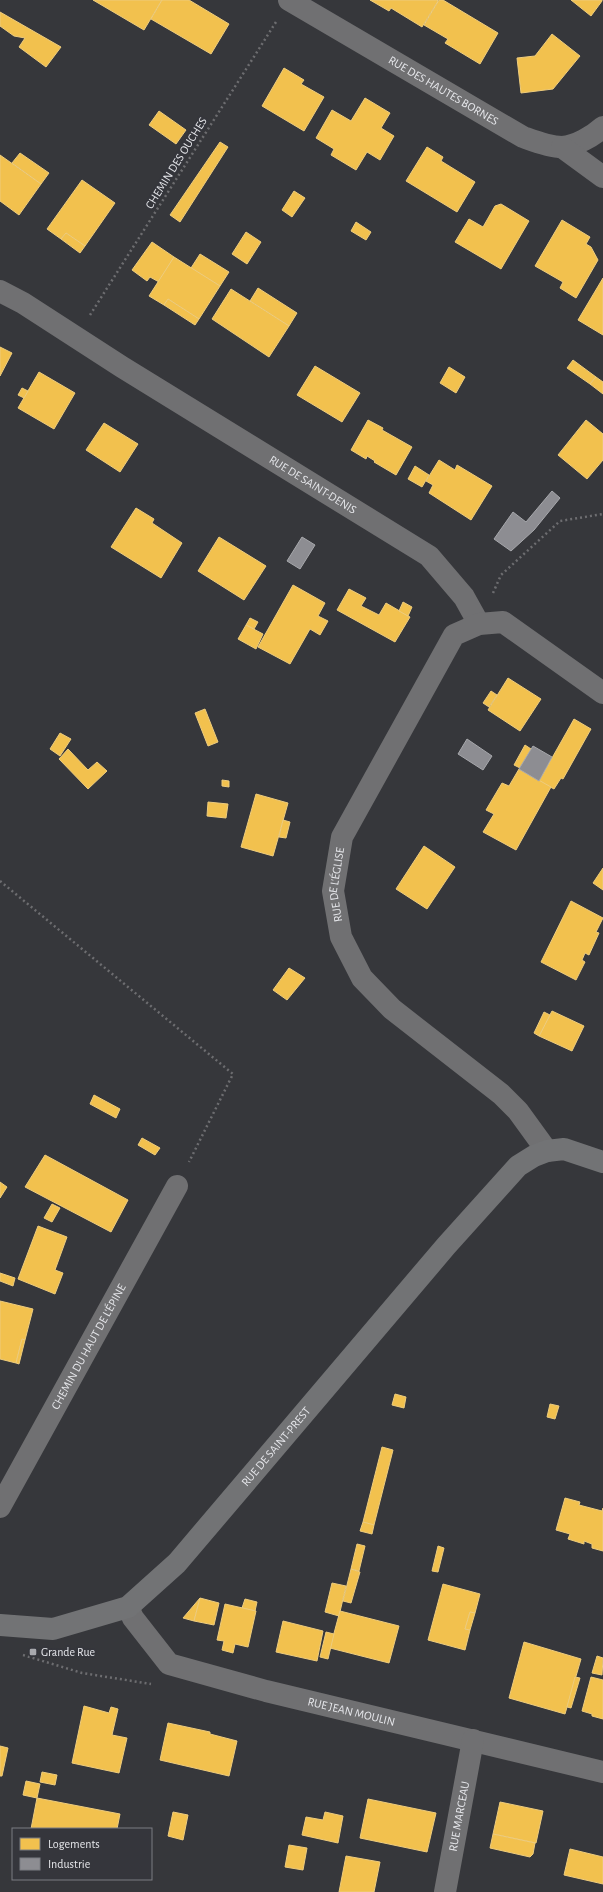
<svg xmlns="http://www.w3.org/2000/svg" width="603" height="1892" font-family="'Alegreya Sans',sans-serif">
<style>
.homes{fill:#f2c14e;stroke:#eecc7d}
.industry{fill:#8d8d92;stroke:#a7a8ac}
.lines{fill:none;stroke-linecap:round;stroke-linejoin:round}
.path{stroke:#6d6d70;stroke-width:2.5;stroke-dasharray:2 3;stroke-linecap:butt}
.street{stroke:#707072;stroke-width:22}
.secondary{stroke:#727375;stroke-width:22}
.poi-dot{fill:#a8a9ad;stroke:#35363c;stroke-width:1.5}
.labels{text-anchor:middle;stroke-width:4;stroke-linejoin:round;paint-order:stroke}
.street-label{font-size:12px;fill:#e5e6ea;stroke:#35363c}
.poi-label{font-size:12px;fill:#e5e6ea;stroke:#35363c;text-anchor:start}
</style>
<rect width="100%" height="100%" fill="#36373b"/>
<g class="homes">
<path d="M93,0h69l-18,30z"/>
<path d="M162,0h27l40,24 -18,30 -60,-35z"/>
<path d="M370,0h67l1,1 -16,26 -31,-19 -2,3z"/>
<path d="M443,0l55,33 -18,31 -35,-21 3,-4 -24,-14 15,-25z"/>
<path d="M571,0h31v1l-11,15z"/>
<path d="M0,12l61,35 -15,20 -27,-20 6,-9 -11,-2 -14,-10z"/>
<path d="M552,34l28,22 -27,33 -32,4 -4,-35 18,-2z"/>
<path d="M284,68l20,12 -3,4 23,13 -20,34 -42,-25z"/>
<path d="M365,98l25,15 -9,15 13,8 -14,24 -13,-8 -11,18 -25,-15 3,-6 -18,-11 16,-28 19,11z"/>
<path d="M159,111l27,19 -10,14 -27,-19z"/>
<path d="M220,142l8,5 -48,75 -10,-7z"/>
<path d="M427,147l16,10 -2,4 34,21 -18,30 -51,-31z"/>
<path d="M20,153l29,20 -8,11 -29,-21z"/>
<path d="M0,155l41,29 -22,31 -19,-14z"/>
<path d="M82,180l33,23 -30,43 -19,-13 -5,6 -14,-10z"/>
<path d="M294,191l11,7 -13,19 -10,-7z"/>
<path d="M501,204l28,17 -28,48 -46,-27 14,-23 14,8 12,-21z"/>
<path d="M562,220l28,17 -4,7 5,3 7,13 -22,38 -16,-10 3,-6 -28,-16z"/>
<path d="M356,222l15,10 -5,8 -15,-9z"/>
<path d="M246,232l15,10 -14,22 -15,-10z"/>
<path d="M66,233l19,13 -5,7 -19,-14z"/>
<path d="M152,242l22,15 -15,25 -9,-5 -3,4 -15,-11z"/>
<path d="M200,254l29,18 -9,14 -29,-18z"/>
<path d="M174,257l46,29 -21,33 -31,-20 -4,6 -15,-9z"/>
<path d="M603,278v57l-25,-15z"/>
<path d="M258,288l39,25 -8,13 -39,-25z"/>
<path d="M231,289l58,37 -20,31 -57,-38z"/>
<path d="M168,299l31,20 -4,6 -31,-20z"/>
<path d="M0,347l12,6 -12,23z"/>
<path d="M573,360l23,17 -6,7 -23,-16z"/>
<path d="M315,366l45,27 -18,29 -45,-27z"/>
<path d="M449,367l16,10 -9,16 -16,-10z"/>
<path d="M39,372l36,21 -21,36 -36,-21z"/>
<path d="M596,377l7,5v12l-13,-10z"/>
<path d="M22,388l6,3 -4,7 -6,-3z"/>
<path d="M368,420l15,8 -1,2 30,17 -16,28 -22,-13 1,-1 -8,-5 -1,3 -15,-9z"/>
<path d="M586,420l17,14v26l-16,19 -29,-24z"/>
<path d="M104,423l34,21 -18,28 -34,-22z"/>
<path d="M439,460l16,10 2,-5 35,21 -21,34 -42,-27 4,-8 -7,-4z"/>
<path d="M415,466l14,9 -7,12 -14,-8z"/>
<path d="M136,508l18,11 -2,4 30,20 -21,35 -50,-31z"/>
<path d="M219,537l47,29 -22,34 -46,-29z"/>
<path d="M293,585l32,18 -7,13 10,5 -8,14 -10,-6 -20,35 -32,-17z"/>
<path d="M349,589l17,9 -5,8 18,9 7,-12 24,14 -15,25 -58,-32z"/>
<path d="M403,602l9,5 -4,9 -9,-5z"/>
<path d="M250,618l8,4 -4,7 -8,-4z"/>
<path d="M246,625l17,9 -7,15 -18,-10z"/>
<path d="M508,678l33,21 -21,32 -32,-21z"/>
<path d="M491,691l6,4 -8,12 -6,-4z"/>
<path d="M205,709l13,33 -10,4 -13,-33z"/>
<path d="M574,719l17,10 -28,50 -2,-1 -7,11 -15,-8z"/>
<path d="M60,733l11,6 -11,17 -10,-7z"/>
<path d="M525,745l6,4 -11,19 -6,-3z"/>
<path d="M68,749l20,21 9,-8 10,9 -19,18 -29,-30z"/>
<path d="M519,769l32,18 -35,63 -33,-18 11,-18 -8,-4 16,-27 7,3z"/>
<path d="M222,780l7,1v6l-7,-1z"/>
<path d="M256,794l32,9 -15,53 -32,-9z"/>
<path d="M208,802l20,2 -2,14 -19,-2z"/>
<path d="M283,820l7,2 -4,16 -7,-1z"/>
<path d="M424,846l31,21 -28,42 -31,-20z"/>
<path d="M603,868v22l-10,-7z"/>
<path d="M571,901l32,17 -7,14 3,1 -10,22 -4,-2 -3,7 3,2 -9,18 -35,-18z"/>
<path d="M289,968l16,10 -18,22 -14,-10z"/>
<path d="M552,1011l32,15 -12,25 -33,-15z"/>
<path d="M544,1012l6,3 -11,21 -5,-3z"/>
<path d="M94,1095l26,14 -4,9 -26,-14z"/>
<path d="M142,1138l18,10 -5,7 -17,-10z"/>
<path d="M45,1155l83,45 -17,32 -86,-45z"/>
<path d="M0,1182l7,5 -7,11z"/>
<path d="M52,1204l8,4 -8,14 -8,-4z"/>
<path d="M38,1226l29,11 -12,33 8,3 -8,21 -37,-15z"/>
<path d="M0,1273l15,5 -2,8 -13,-5z"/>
<path d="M0,1301l33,8 -8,31 -3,-1 -6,24 -16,-4z"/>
<path d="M22,1339l3,1 -6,24 -3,-1z"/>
<path d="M395,1394l11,3 -2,11 -12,-3z"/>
<path d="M550,1404l9,2 -4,13 -8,-2z"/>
<path d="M382,1447l11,3 -19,75 -11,-3z"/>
<path d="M565,1498l15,4 -1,3 23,6 1,-3v43l-11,-3v-4l-8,-3v3l-16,-5 2,-5 -14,-4z"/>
<path d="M363,1522l11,3 -2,9 -12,-3z"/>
<path d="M357,1544l8,2 -6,25 -8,-2z"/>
<path d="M438,1546l6,2 -6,24 -6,-1z"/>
<path d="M351,1569l9,3 -9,31 -8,-2z"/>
<path d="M332,1583l14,3 -7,30 -14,-4z"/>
<path d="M443,1584l37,10 -5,19 -5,-1 -5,17 5,1 -5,20 -37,-10z"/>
<path d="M200,1598l-6,23 -11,-3z"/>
<path d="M200,1598l19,5 -5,22 -20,-4z"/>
<path d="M245,1599l12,3 -2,9 -13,-3z"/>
<path d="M225,1604l31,7 -8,36 -13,-3 -2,9 -11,-3 2,-9 -7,-1z"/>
<path d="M340,1611l59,15 -10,37 -59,-15z"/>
<path d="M470,1612l5,1 -5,17 -5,-1z"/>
<path d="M283,1621l40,10 -6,30 -41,-9z"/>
<path d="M326,1632l8,2 -6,25 -8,-2z"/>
<path d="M524,1642l57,17 -16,55 -56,-16z"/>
<path d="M597,1656l6,2 -1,17 -10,-2z"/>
<path d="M575,1677l5,1 -9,30 -4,-1z"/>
<path d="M591,1677l12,3v39l-11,-3v-2l-10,-3z"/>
<path d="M84,1706l25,7 2,-6 7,2 -6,26 15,3 -8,35 -47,-10z"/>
<path d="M168,1723l42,9v2l27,7 -8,35 -69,-16z"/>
<path d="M0,1746l8,2 -6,28h-2z"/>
<path d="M42,1772l15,3 -2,10 -15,-3z"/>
<path d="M26,1781l14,3 -3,14 -14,-3z"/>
<path d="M37,1798l83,16 -3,15h-86z"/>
<path d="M368,1799l68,14 -9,39 -67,-14z"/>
<path d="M500,1802l43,9 -7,32 -43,-9z"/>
<path d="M173,1812l15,3 -5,25 -15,-4z"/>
<path d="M325,1812l18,4 -5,27 -36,-8 4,-18 17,3z"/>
<path d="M493,1834l42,9 -2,11 -3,3 -40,-9z"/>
<path d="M289,1845l18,3 -4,22 -18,-3z"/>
<path d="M570,1849l33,8v27l-39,-9z"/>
<path d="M346,1856l34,6 -6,30h-35z"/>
</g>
<g class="industry">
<path d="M552,491l8,7 -26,32 -23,21 -17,-12 19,-27 13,10z"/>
<path d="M302,537l13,8 -15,24 -13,-8z"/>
<path d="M467,739l25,17 -9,14 -25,-16z"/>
<path d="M533,746l19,11 -13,24 -20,-12z"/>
</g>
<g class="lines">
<g class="path">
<path d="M90,315l186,-293"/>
<path d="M493,593l8,-18 59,-54 43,-7"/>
<path d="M0,881l233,193 -44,88"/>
<path d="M23,1655l59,18 69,11"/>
</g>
<g class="street">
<path id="s1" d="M289,0l234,137c11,4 26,10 39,10 14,-1 31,-11 41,-20"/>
<path d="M562,147l41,30"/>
<path id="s2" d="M0,291l23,12 99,64 307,189 35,41 15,27"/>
<path id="s3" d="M547,1151l-29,-40 -17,-17 -109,-85 -30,-31 -21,-41 -8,-46 9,-54 112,-202 25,-11 24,-2 100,71"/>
<path id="s4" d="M0,1507l177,-321"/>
<path id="s5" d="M128,1607l5,11 36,46 97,27 337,81"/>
<path id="s6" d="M445,1892l28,-152"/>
</g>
<path class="secondary" id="s7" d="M0,1625l53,4 75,-22 49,-44 269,-317 72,-80 16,-10 13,-5 17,-2 39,13"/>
</g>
<rect class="poi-dot" x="29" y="1648" width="8" height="8" rx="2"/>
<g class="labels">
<g class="street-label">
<text dy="4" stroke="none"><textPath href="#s1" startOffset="179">RUE DES HAUTES BORNES</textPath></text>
<text transform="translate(176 163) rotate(-58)" y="4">CHEMIN DES OUCHES</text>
<text dy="4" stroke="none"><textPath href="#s2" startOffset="368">RUE DE SAINT-DENIS</textPath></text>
<text dy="4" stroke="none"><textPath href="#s3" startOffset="354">RUE DE L'ÉGLISE</textPath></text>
<text dy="4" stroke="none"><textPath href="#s4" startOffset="183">CHEMIN DU HAUT DE L'ÉPINE</textPath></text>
<text dy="4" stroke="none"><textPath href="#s7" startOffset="350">RUE DE SAINT-PREST</textPath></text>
<text dy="4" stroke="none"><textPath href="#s5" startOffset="259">RUE JEAN MOULIN</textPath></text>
<text dy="4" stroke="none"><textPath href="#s6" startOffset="77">RUE MARCEAU</textPath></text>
</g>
<g class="poi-label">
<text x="41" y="1656">Grande Rue</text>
</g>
</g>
<rect x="12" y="1828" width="140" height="52" fill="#35363c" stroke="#7b7c82"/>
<rect x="20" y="1838" width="20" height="12" fill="#f2c14e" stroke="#7b7c82"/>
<text x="48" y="1848" font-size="12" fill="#e5e6ea">Logements</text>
<rect x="20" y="1858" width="20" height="12" fill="#8d8d92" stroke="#7b7c82"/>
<text x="48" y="1868" font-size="12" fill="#e5e6ea">Industrie</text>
</svg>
